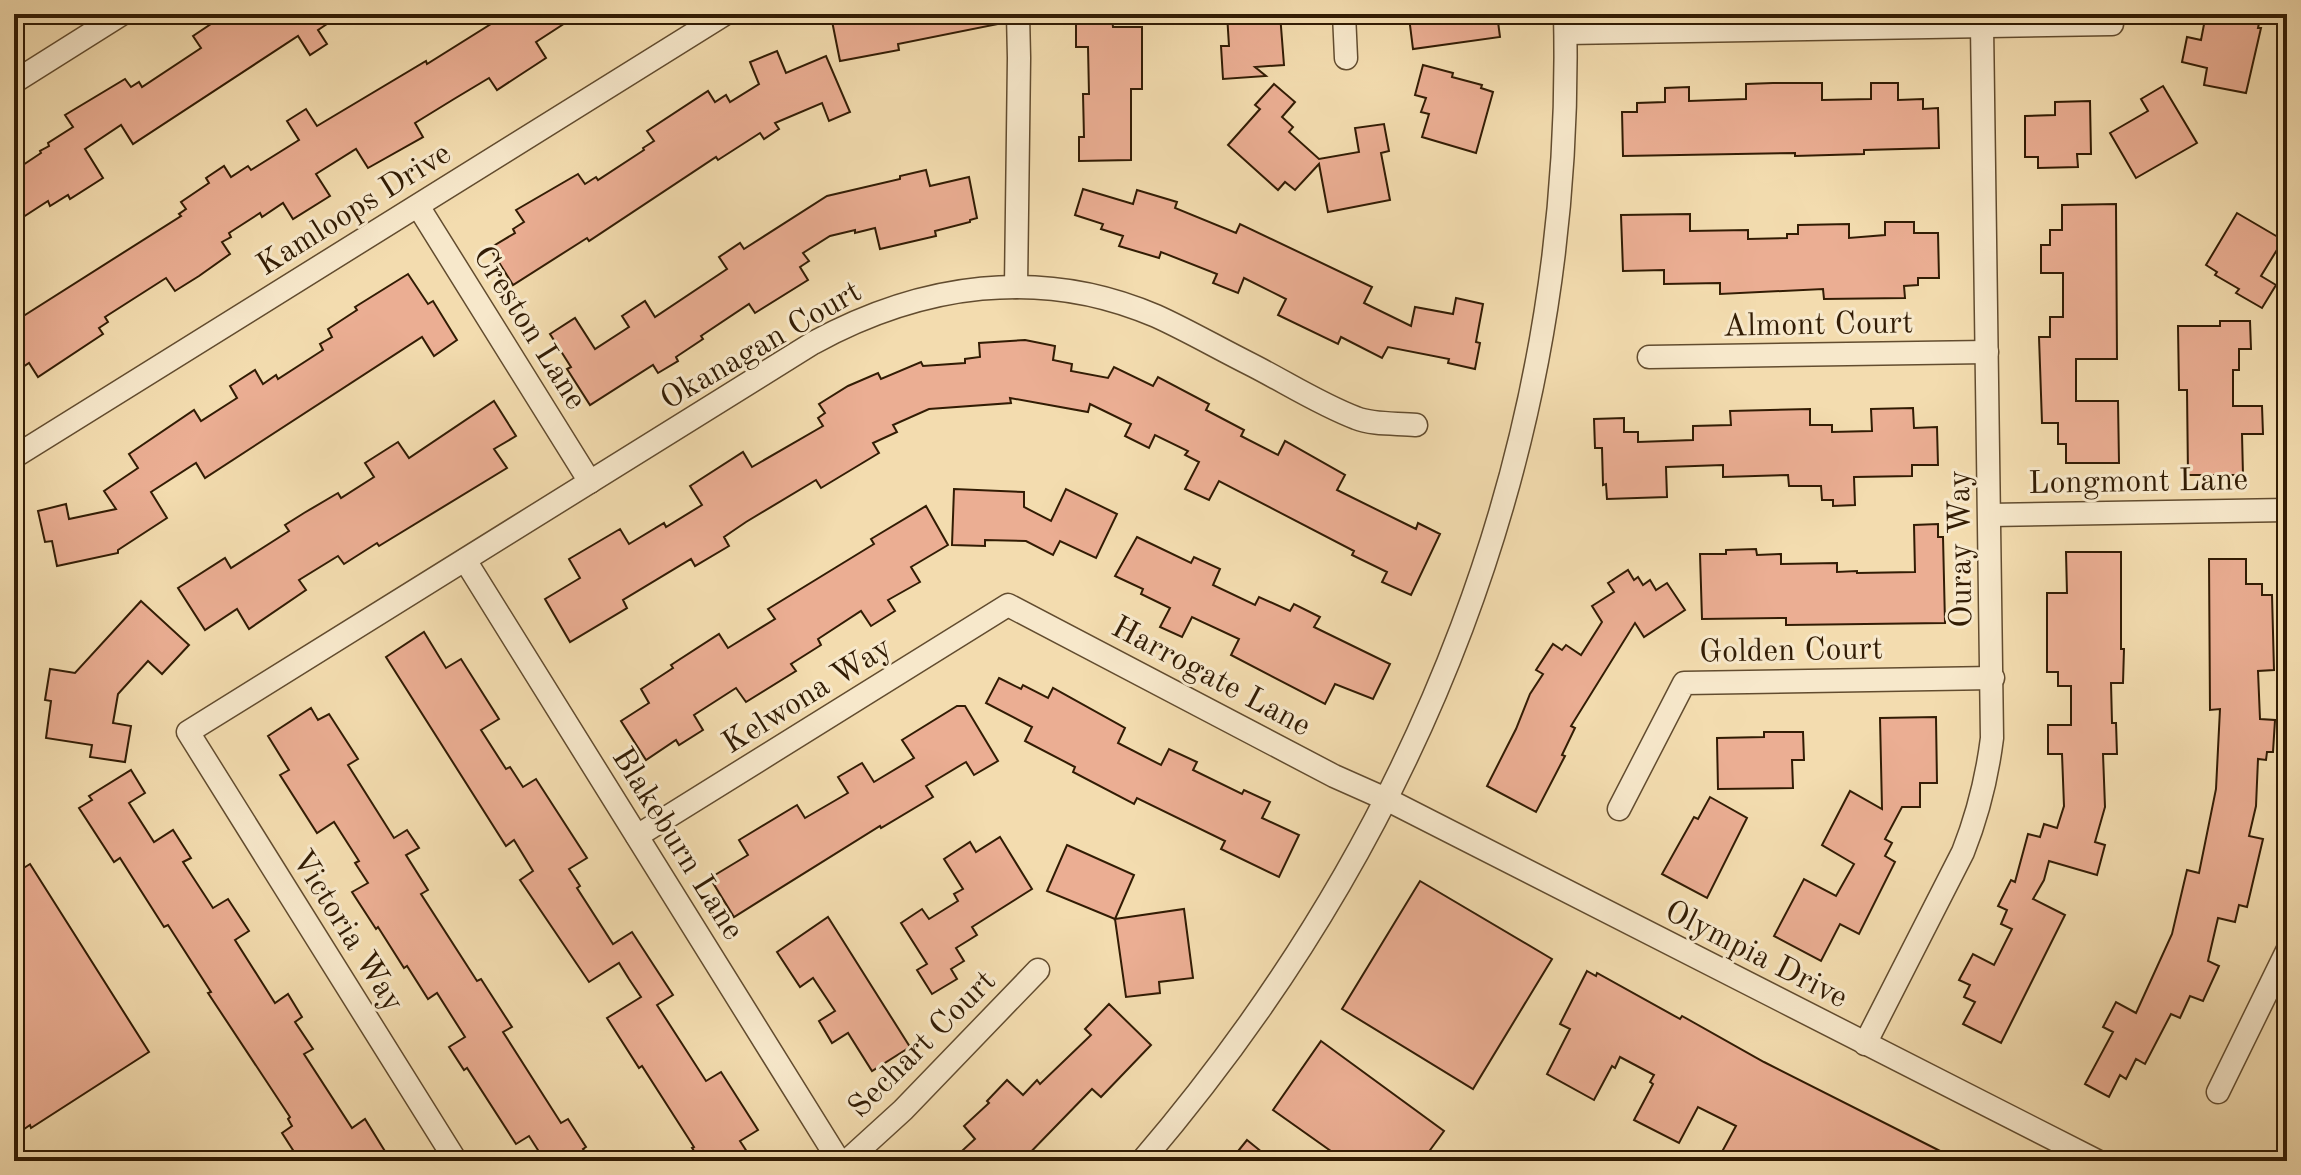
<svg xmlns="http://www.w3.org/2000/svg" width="2301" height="1175" font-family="'Old Standard TT',serif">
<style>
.building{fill:#ebae93;stroke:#321c04;stroke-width:2}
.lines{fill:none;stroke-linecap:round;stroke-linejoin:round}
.minor-casing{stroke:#624c2f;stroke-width:25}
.minor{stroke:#f7e8cb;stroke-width:22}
.labels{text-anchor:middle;stroke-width:6;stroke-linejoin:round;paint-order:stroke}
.street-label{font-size:32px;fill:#321c04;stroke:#f7e8cb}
</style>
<rect width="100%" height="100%" fill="#f3dcaf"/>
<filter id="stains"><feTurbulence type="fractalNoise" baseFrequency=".0025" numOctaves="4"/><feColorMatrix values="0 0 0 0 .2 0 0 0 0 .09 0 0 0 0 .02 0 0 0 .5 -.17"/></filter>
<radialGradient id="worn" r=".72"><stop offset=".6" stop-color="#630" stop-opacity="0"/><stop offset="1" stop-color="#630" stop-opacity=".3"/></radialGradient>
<g class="building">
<path d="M226,14h116l-24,16 9,14 -17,11 -12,-19 -165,108 -12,-19 -36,24 18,29 -33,21 -2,-4 -18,11 -2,-5 -34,22v-52l27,-18 -1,-2 9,-5 -1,-3 25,-16 -8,-12 60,-36 6,8 8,-5 3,5 59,-39 -8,-12z"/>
<path d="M507,14h72l-43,28 10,16 -26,17 -23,15 -8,-12 -35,21 -39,24 8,14 -55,31 -12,-19 -40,25 14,22 -37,23 -10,-16 -21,14 -2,-4 -31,20 2,4 -9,5 8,12 -31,22 -24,15 -9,-13 -61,39 3,5 -9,6 4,6 -65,43 -9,-14 -15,10v-51l167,-106 -2,-2 7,-5 -5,-7 28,-19 -3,-5 18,-12 7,11 17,-11 3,4 48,-30 -12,-19 19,-12 11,17 109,-65 1,3z"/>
<path d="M855,14h147l1,9 -105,21 1,6 -59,11 -8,-40 23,-5z"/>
<path d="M1227,14h53l4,51 -29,2 11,9 -43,3 -2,-33h8z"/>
<path d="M1432,14h65l3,23 -87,12 -4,-32z"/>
<path d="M2206,14h55l-3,14h3l-15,65 -42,-8 3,-17 -25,-6 5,-25 14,3z"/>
<path d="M1112,18l1,9h29v62h-11v71l-52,1v-24h5l-1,-43h6l-1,-47h-12v-28z"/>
<path d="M777,51l9,22 40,-17 24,56 -21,9 -7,-18 -47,20 4,6 -15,10 -4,-6 -42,27 -2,-3 -127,84 -2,-3 -74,47 -23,-37 25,-15 -2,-4 11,-7 -8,-12 62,-36 7,10 11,-7 2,3 46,-30 -1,-2 11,-7 -7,-10 61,-40 7,11 11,-7 4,7 29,-18 -9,-22z"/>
<path d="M1423,65l30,8 -1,4 30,8 -1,3 12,4 -17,61 -54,-16 7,-23 -8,-2 5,-14 -11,-3z"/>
<path d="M1773,83h49v17l49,-1v-16h27v17l25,-1v10l15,-1 1,40 -75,2v4l-69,2v-3l-172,3 -1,-44h15v-9l28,-1v-14l24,-1v14l57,-2v-15z"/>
<path d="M1274,84l21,18 -13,15 11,10 -4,5 30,27 40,-7 -4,-24 29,-4 5,27 -8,2 9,47 -62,12 -9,-48 -24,26 -10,-8 -7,8 -50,-45 32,-36 -5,-4z"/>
<path d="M2163,86l34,57 -61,35 -26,-45 38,-22 -7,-12z"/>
<path d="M2090,101l1,53h-14l1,13 -40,1v-11h-13v-41l30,-1v-13z"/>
<path d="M926,170l4,16 39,-9 8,41 -7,2v2l-35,9 1,5 -56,13 -5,-21 -20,5v-3l-25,6 -27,17 6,8 -9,6 8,13 -53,33 -6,-9 -48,32 2,3 -27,18 2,4 -20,12 -5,-8 -63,40 -23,-36 4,-2 -21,-33 25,-16 20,31 34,-22 -7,-11 23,-15 10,16 72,-48 -8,-12 21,-14 4,6 83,-53 73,-17v-3z"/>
<path d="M1083,189l50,15 4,-14 40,12 -2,6 61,25 4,-9 132,63 -8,16 47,23 4,-19 38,7 3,-16 27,6 -7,38 4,1 -5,26 -27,-6 1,-4 -61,-12 -6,11 -41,-21 -3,7 -60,-29 8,-16 -42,-21 -6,15 -25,-10 4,-9 -56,-22 -2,6 -40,-12 4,-10 -22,-7 2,-5 -28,-9z"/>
<path d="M2116,204l1,155h-41v42h42l1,62h-53v-19h-8v-21h-16l-3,-86h11v-20h13v-44h-22v-28h9v-15h12v-25z"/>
<path d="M2237,213l46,27 -22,36 15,9 -14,23 -26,-15 3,-4 -24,-14 2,-3 -11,-7z"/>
<path d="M1690,214v17l58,-1v9l39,-1v-4h11v-9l51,-1v14l36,-3v-13h29v11h24l1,45h-21v7l-14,1 1,12 -81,1 -1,-10 -103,5v-11l-56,1v-14l-41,1 -2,-56z"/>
<path d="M408,274l20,30 5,-3 24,39 -23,16 -12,-19 -217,141 -9,-15 -45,29 16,26 -49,32v3l-61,13 -5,-25 -7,1 -7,-31 28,-7 3,15 47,-10 -12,-18 34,-23 -9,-14 65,-44 7,11 36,-23 -7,-12 25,-16 8,14 13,-9 2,4 45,-29 -3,-6 12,-7 -4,-8 29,-19 -2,-3z"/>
<path d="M2220,321h30l1,28h-12v21h-6v36h29l1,28h-21l1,41h-55l-1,-85h-8l-1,-64h42z"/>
<path d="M1025,340l30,6 -2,14 19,4 -1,7 37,7 6,-11 39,19 5,-9 51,27 -3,6 38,20 -3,6 37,19 7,-14 60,34 -8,15 79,39 2,-6 22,11 -29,61 -29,-13 5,-10 -35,-17 2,-4 -135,-70 -10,19 -24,-11 14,-27 -14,-7 3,-4 -33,-16 -6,13 -24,-12 6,-12 -41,-20 -2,8 -78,-14 1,5 -82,6 -36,16 4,7 -24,11 6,10 -58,35 -5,-8 -70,42 -22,15 5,9 -34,20 -4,-7 -68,41 4,8 -57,34 -25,-43 35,-21 -11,-19 51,-30 9,15 35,-21 2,4 36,-22 -12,-19 53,-34 9,15 71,-41 -5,-8 7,-5 -6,-9 29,-18 30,-13 3,6 40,-17 2,4 42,-3v-4l15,-2 -1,-14z"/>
<path d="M494,401l22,35 -22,13 13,19 -128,78 -2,-3 -33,21 -6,-8 -39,24 7,10 -57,39 -12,-20 -32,21 -27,-42 47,-30 6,10 58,-37 -4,-6 19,-12 34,-20 3,5 33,-21 -9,-14 33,-21 11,16z"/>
<path d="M1913,408l1,20 23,-1 1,38h-26v11l-58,1 1,28 -22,1v-6h-11l-1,-14h-32l-1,-11 -65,2v-12l-57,2 1,30 -60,2 -1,-15 -3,1 -1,-37h-7l-1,-29 30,-1v14h14v10l55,-2v-14l38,-1 -1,-14 80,-2v16h22v7l40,-1 -1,-22z"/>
<path d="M954,489l70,3v15l27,14 15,-32 51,25 -21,44 -36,-17 -7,14 -27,-14 -41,-1v6l-33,-1z"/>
<path d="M926,506l22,39 -37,22 9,15 -32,18 7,11 -24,15 -10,-15 -43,28 3,6 -30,19 5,7 -50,31 -10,-14 -42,27 9,15 -24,15 -3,-5 -30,20 -25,-39 28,-18 -8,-14 32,-21 -2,-3 48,-31 9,14 47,-29 -7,-10 106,-65 -3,-5z"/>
<path d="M1938,524v13h5l2,86 -159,2v-7l-84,1 -2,-65h26v-4l30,-1 1,6 24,-1v10l56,-1v9l20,-1v2l58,-1 -1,-47z"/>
<path d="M1137,537l54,26 3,-6 26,12 -7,16 42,20 4,-8 31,14 4,-7 26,13 -6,10 76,37 -17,35 -38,-15 -10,20 -94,-49 8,-16 -47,-22 -10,20 -22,-10 10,-19 -29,-14 2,-5 -28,-13z"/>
<path d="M2066,552h55v97h3l-1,34h-12l1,40h4l1,31h-14l2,53 -10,35 10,3 -8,30 -48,-14 -5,19 -11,19 32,16 -64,128 -38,-19 12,-22 -11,-5 6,-12 -11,-5 14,-26 21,11 18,-36 -11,-5 6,-14 -9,-4 13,-26 4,2 13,-48 12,3 4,-13 13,4 7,-22 -2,-52h-14v-29h23v-39h-13v-14h-11v-79h20z"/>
<path d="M2209,559h37v25h16v11h10l2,75 -16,1 2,48 15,1 -2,32h-6l-1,8 -8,-1 -2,47 -7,30 14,3 -16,68 -8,-2 -4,17 -17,-4 -10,43 11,5 -16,35 -13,-5 -10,22 -9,-4 -26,50 -9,-5 -10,20 -6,-4 -11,22 -24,-13 28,-52 -10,-5 13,-25 20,11 36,-79 15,-64 12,3 17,-84 4,-80 -10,1z"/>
<path d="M1628,570l6,10 4,-3 5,8 7,-5 6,10 11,-7 18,27 -41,27 -9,-14 -64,103 4,2 -13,27 3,1 -29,56 -49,-26 29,-57 14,-35 13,-20 -7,-4 17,-26 9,6 4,-5 15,10 21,-33 -10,-16 22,-14 -6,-9z"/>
<path d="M141,601l48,44 -27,29 -14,-13 -30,33 -5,29 18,3 -6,36 -35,-5 2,-12 -46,-7 5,-37 -6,-1 5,-31 25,4z"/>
<path d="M424,632l22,36 15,-9 38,60 -18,11 25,39 4,-2 13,20 13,-8 51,79 -18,11 11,17 -3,2 36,56 19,-12 41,63 -16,10 49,76 15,-9 37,58 -18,11 13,20h-52l-9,-13 2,-1 -52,-81 -3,2 -32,-50 34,-21 -12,-18 -10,-16 -30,19 -69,-102 13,-9 -19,-31 -8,6 -120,-189z"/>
<path d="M999,678l22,11 2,-4 25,13 5,-10 72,40 -7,15 43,22 8,-16 28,13 -4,8 49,24 2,-4 26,12 -8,16 37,17 -20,42 -58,-28 4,-8 -88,-43 -3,6 -61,-32 2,-5 -50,-26 7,-14 -46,-24z"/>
<path d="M957,706h8l33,55 -24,14 -8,-13 -40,24 7,11 -52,31 -1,-2 -146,91 -24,-39 38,-23 -9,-15 58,-35 8,13 43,-25 -10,-16 24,-14 12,19 40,-24 -12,-18z"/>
<path d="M311,708l7,12 11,-6 29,45 -10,6 46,73 13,-8 12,18 -13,7 22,35 -7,4 56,87 4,-2 31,48 -9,5 58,91 7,-4 18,28 -3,2 8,12h-46l-16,-25 -13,8 -49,-76 -3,2 -15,-23 16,-10 -28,-44 -9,6 -21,-33 -3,2 -26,-41 -2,2 -24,-37 16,-9 -13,-20 4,-2 -25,-39 -17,11 -37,-58 9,-5 -21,-34z"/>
<path d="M1936,717l1,66h-17v24h-18l-17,32 7,4 -7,13 10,6 -36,72 -19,-10 -19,37 -47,-25 30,-57 32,17 18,-32 -32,-19 28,-54 32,18 -2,-91z"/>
<path d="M1764,732h39l1,28h-12l1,28 -75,1 -1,-51 47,-1z"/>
<path d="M131,770l14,23 -16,10 25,39 19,-12 18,28 -8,4 30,46 15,-9 21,32 -14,9 40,63 13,-9 14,23 -7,5 18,27 -9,5 48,74 13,-9 26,42h-91l-18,-28 10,-7 -4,-7 2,-2 -82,-124 3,-1 -43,-67 -4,2 -44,-69 -6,4 -35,-54 13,-8 -3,-4z"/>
<path d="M1710,797l37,21 -40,80 -45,-24 32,-57 4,2z"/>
<path d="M1000,837l32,52 -60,38 5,8 -21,13 8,13 -13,8 6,10 -25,15 -15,-24 10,-6 -26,-41 21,-14 7,10 29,-18 -4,-7 9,-5 -19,-30 26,-17 6,10z"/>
<path d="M1067,845l67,30 -19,44 69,-10 9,69 -34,4 1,11 -34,4 -11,-78 -68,-28z"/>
<path d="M30,864l119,188 -118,76 -1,-3 -16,11v-262z"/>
<path d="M1420,881l132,78 -79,130 -131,-80z"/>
<path d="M828,917l82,130 -38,24 -24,-38 -16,10 -13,-22 16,-10 -22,-33 -13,9 -23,-35z"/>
<path d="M1587,971l9,5 1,-3 83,46 2,-3 82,46 196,99h-243l19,-35 -38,-19 -19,36 -45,-23 19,-36 -3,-2 4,-7 -34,-18 -5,11 -3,-2 -18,34 -47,-26 23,-45 -10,-5z"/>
<path d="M1109,1004l42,41 -50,52 -9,-8 -70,72h-71l24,-22 -11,-13 25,-23 -2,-2 20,-21 16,15 14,-15 3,4 51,-49 -6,-6z"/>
<path d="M1321,1041l123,90 -22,30h-77l-72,-51z"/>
<path d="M1247,1140l26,21h-43z"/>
</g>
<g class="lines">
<g class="minor-casing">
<g id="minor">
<path d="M1344,14l2,44"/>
<path d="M1566,33l546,-9"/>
<path d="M14,82l108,-68"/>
<path d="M418,206l172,276"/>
<path d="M1016,287l3,-229 -1,-44"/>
<path d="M1649,357l338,-5"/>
<path d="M14,457l711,-443"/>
<path d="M1990,515l297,-5"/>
<path d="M465,560l374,601"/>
<path d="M1619,809l65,-126 309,-5"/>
<path d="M637,836l371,-231 326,171 54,24 709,361"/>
<path d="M1865,1044l98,-192c15,-38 24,-74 29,-114l-10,-712"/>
<path d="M2218,1092l69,-141"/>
<path d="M456,1161l-268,-429 625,-389c108,-59 227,-77 343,-27 31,14 62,32 92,47 36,18 71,41 108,55 17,7 42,5 60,7"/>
<path d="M847,1161l56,-51 135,-140"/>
<path d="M1142,1161c278,-325 434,-716 423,-1147"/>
</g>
</g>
<use href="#minor" class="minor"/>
</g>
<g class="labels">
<g class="street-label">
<text transform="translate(353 208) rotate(-32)" y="11">Kamloops Drive</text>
<text transform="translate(1818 323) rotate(-1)" y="11">Almont Court</text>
<text transform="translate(531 327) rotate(58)" y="11">Creston Lane</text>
<text transform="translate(760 344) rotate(-30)" y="11">Okanagan Court</text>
<text transform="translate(2138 480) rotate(-1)" y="11">Longmont Lane</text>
<text transform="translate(1959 549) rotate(-91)" y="11">Ouray Way</text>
<text transform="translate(1791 649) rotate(-1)" y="11">Golden Court</text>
<text transform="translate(1212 675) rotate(28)" y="11">Harrogate Lane</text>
<text transform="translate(806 694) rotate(-32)" y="11">Kelwona Way</text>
<text transform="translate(679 843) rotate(58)" y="11">Blakeburn Lane</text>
<text transform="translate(349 930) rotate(58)" y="11">Victoria Way</text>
<text transform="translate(1757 953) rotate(27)" y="11">Olympia Drive</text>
<text transform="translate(921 1043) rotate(-45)" y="11">Sechart Court</text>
</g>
</g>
<rect width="2301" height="1175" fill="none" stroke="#f3dcaf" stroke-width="48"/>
<rect x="16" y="16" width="2269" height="1143" fill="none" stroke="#321c04" stroke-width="4"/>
<rect x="24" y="24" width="2253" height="1127" fill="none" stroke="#321c04" stroke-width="2"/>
<rect width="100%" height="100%" filter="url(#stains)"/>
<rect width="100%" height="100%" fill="url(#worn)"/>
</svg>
